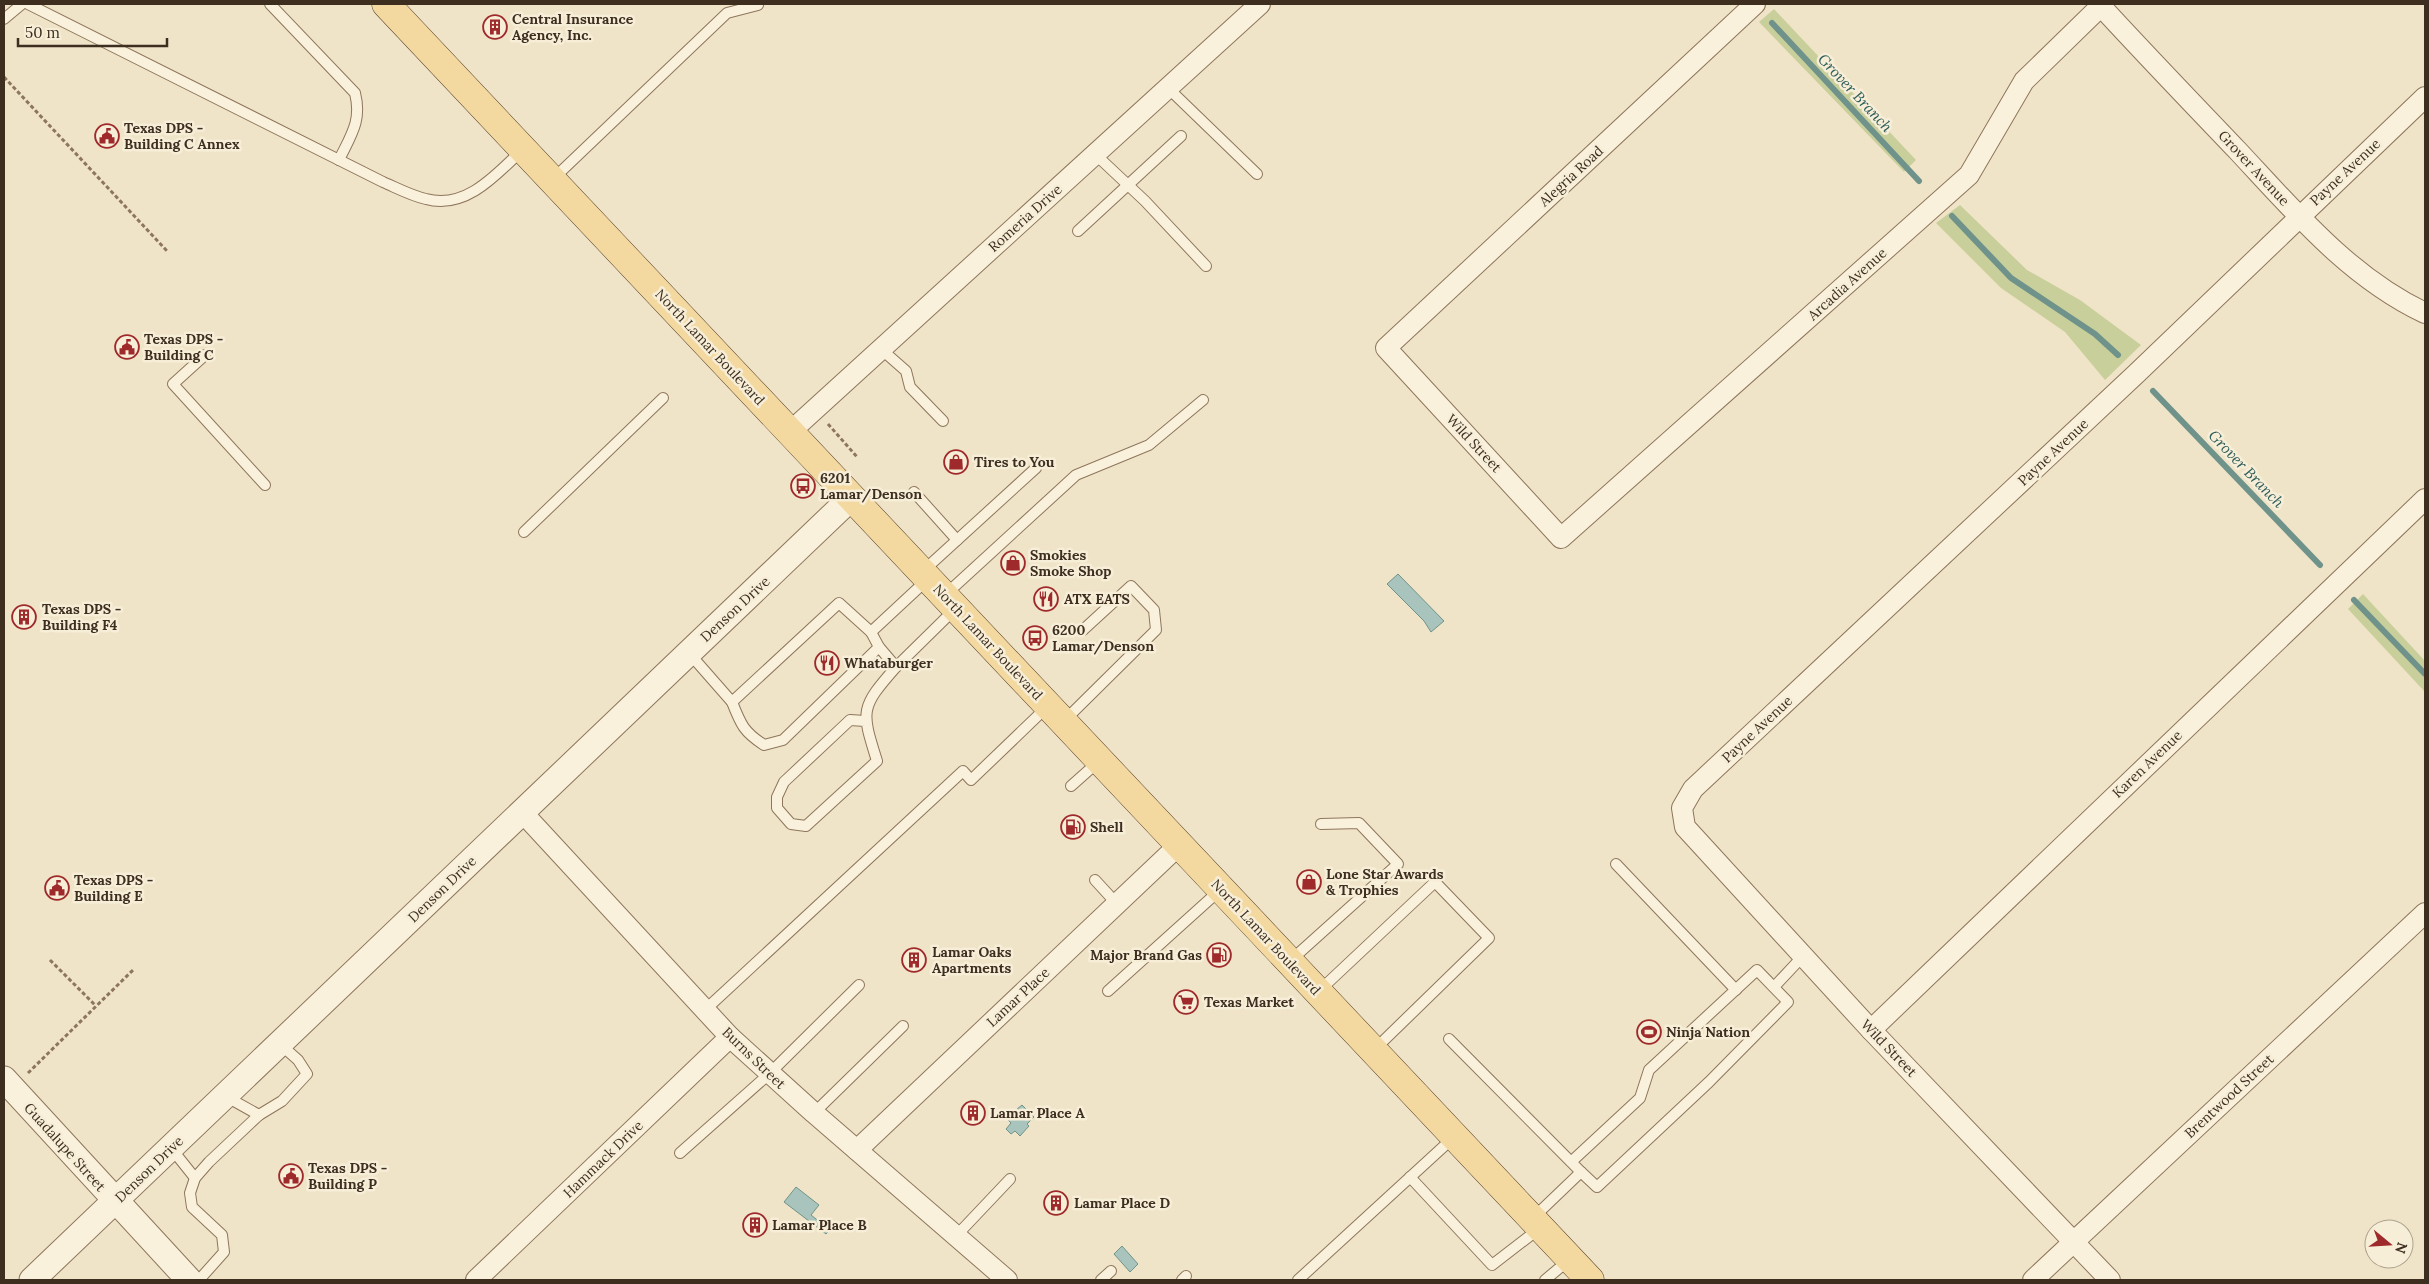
<svg xmlns="http://www.w3.org/2000/svg" width="2429" height="1284" font-family="Lora,serif">
<style>
.green{fill:#c9cf9b}
.water{fill:#a9c4bc;stroke:#6f938a}
.lines{fill:none;stroke-linecap:round;stroke-linejoin:round}
.stream{stroke:#6f938a;stroke-width:6}
.service-casing{stroke:#8d765c;stroke-width:12}
.minor-casing{stroke:#8d765c;stroke-width:22}
.tertiary-casing{stroke:#8d765c;stroke-width:27}
.primary-casing{stroke:#5b4430;stroke-width:29}
.path{stroke:#8d765c;stroke-width:3;stroke-dasharray:4 2.5;stroke-linecap:butt}
.service{stroke:#faf1dc;stroke-width:10}
.minor{stroke:#faf1dc;stroke-width:20}
.tertiary{stroke:#faf1dc;stroke-width:25}
.primary{stroke:#f3d9a0;stroke-width:28}
.labels{text-anchor:middle;stroke-width:5;stroke-linejoin:round;paint-order:stroke}
.poi-label{font-size:14px;font-weight:bold;fill:#3d2e20;stroke:#f7eed8;text-anchor:start}
.street-label{font-size:14px;fill:#3d2e20;stroke:#f7eed8}
.water-label{font-size:15px;font-style:italic;fill:#2f5d5a;stroke:#f7eed8}
</style>
<rect width="100%" height="100%" fill="#f0e4c8"/>
<g class="green">
<path d="M1774,9l142,151 -12,12 -145,-150z"/>
<path d="M1960,205l67,65 53,30 61,45 -36,35 -40,-48 -64,-44 -65,-65z"/>
<path d="M2363,594l62,67v31l-77,-83z"/>
</g>
<g class="water">
<path d="M1398,574l46,47 -13,11 -7,-11 -37,-37z"/>
<path d="M1022,1105l12,12 -7,7 2,2 -9,10 -5,-5 -4,3 -5,-5 5,-6 -5,-5z"/>
<path d="M796,1187l23,18 -8,10 19,15 -4,4 -42,-32z"/>
<path d="M1122,1246l16,18 -8,8 -16,-18z"/>
</g>
<g class="lines">
<g class="stream">
<path d="M1772,23l147,158"/>
<path d="M1952,216l59,62 84,56 23,21"/>
<path d="M2153,391l167,174"/>
<path d="M2354,600l71,74"/>
</g>
<g class="service-casing">
<g id="service">
<path d="M28,4l355,178c14,6 29,14 43,17 40,11 71,-25 97,-50"/>
<path d="M270,4l85,89c7,28 -4,42 -16,67"/>
<path d="M4,19l18,-15"/>
<path d="M1168,88l89,86"/>
<path d="M1095,154l50,47 61,65"/>
<path d="M553,179l174,-166 31,-8"/>
<path d="M1078,231l103,-95"/>
<path d="M881,349l25,22 4,16 33,34"/>
<path d="M205,355l-32,29 92,101"/>
<path d="M914,492l43,48"/>
<path d="M524,532l139,-134"/>
<path d="M922,572l114,-104"/>
<path d="M945,595l131,-120 73,-30 54,-45"/>
<path d="M871,632l8,15 17,20 59,-58"/>
<path d="M689,653l43,49 107,-99 32,29 57,-53"/>
<path d="M732,702c9,23 12,30 32,43l19,-5 96,-93"/>
<path d="M865,721l-15,-1 -66,62 -7,15v11l14,16 15,2 71,-65c-16,-51 -17,-53 19,-94"/>
<path d="M1063,722l93,-92 -2,-20 -23,-24 -48,44"/>
<path d="M1071,786l27,-24"/>
<path d="M1616,864l120,126"/>
<path d="M1095,880l22,24"/>
<path d="M1290,961l108,-97 -39,-41 -38,1"/>
<path d="M1774,987l29,-31"/>
<path d="M1108,991l112,-101"/>
<path d="M1319,991l116,-109 54,56 -114,111"/>
<path d="M705,1010l258,-239 8,9 77,-74"/>
<path d="M1449,1039l132,133 16,15 112,-105 79,-80 -31,-32 -108,100 -9,28 -69,64"/>
<path d="M225,1096l34,19 23,-14 25,-27 -9,-14 -18,-16"/>
<path d="M814,1113l89,-87"/>
<path d="M171,1148l24,30"/>
<path d="M680,1153l89,-79 90,-89"/>
<path d="M1410,1177l82,88 48,-37"/>
<path d="M1533,1218l48,-46"/>
<path d="M957,1235l53,-56"/>
<path d="M199,1280l25,-28 -2,-17 -30,-28 -2,-14 5,-15 14,-16 50,-47"/>
<path d="M1101,1280l10,-9"/>
<path d="M1182,1280l4,-4"/>
<path d="M1298,1280l156,-143"/>
<path d="M1545,1280l24,-20"/>
</g>
</g>
<g class="minor-casing">
<g id="minor">
<path d="M1755,4l-369,344 175,190 408,-363 55,-94 79,-77"/>
<path d="M2099,4c45,49 92,98 138,146 57,61 112,127 188,163"/>
<path d="M790,432l470,-428"/>
<path d="M522,812l208,225 84,76 193,167"/>
<path d="M1871,1030l554,-531"/>
<path d="M857,1150l322,-305"/>
<path d="M476,1280l254,-243"/>
<path d="M2033,1280l392,-367"/>
<path d="M2110,1280l-239,-250 -186,-203 -3,-19 11,-19 443,-415 289,-277"/>
</g>
</g>
<g class="tertiary-casing">
<g id="tertiary">
<path d="M4,1079l185,201"/>
<path d="M32,1280l820,-783"/>
</g>
</g>
<g class="primary-casing">
<path id="primary" d="M386,4l1204,1276"/>
</g>
<g class="path">
<path d="M4,77l164,175"/>
<path d="M828,424l30,34"/>
<path d="M50,960l46,46"/>
<path d="M28,1073l105,-103"/>
</g>
<use href="#service" class="service"/>
<use href="#minor" class="minor"/>
<use href="#tertiary" class="tertiary"/>
<use href="#primary" class="primary"/>
</g>
<defs>
<g id="building-ring" transform="scale(1.25)"><circle r="9.5" fill="#f7eed8" stroke="#9e2a2b" stroke-width="1.5"/><path d="M-4-6H4V6H1V3H-1V6H-4ZM-2.5-4.3h1.7v1.8h-1.7ZM.8-4.3h1.7v1.8H.8ZM-2.5-1h1.7V.8h-1.7ZM.8-1h1.7V.8H.8Z" fill="#9e2a2b"/></g>
<g id="civic-ring" transform="scale(1.25)"><circle r="9.5" fill="#f7eed8" stroke="#9e2a2b" stroke-width="1.5"/><path d="M-.6-6.5H3V-4.5H.6V-3L4-1V1h2V6H-6V1h2V-1L-.6-3ZM-1.2 2.5V6h2.4V2.5Z" fill="#9e2a2b"/></g>
<g id="shop-ring" transform="scale(1.25)"><circle r="9.5" fill="#f7eed8" stroke="#9e2a2b" stroke-width="1.5"/><path d="M-5-2.5h2.3a2.7 3.5 0 0 1 5.4 0H5L5.5 6h-11ZM-1.5-2.5h3a1.5 2.3 0 0 0-3 0Z" fill="#9e2a2b"/></g>
<g id="bus-ring" transform="scale(1.25)"><circle r="9.5" fill="#f7eed8" stroke="#9e2a2b" stroke-width="1.5"/><path d="M-5-6H5V4H4V6H2V4H-2V6H-4V4H-5ZM-3.5-4V0h7V-4ZM-3.5 1.2v1.5H-2V1.2ZM2 1.2v1.5H3.5V1.2Z" fill="#9e2a2b"/></g>
<g id="restaurant-ring" transform="scale(1.25)"><circle r="9.5" fill="#f7eed8" stroke="#9e2a2b" stroke-width="1.5"/><path d="M-5-6h1v4h1v-4h1v4h1v-4h1v5L-1.5 .5V6h-2V.5L-5-1ZM5-6V6H3V1.5H1.5Q1.5-4 5-6Z" fill="#9e2a2b"/></g>
<g id="fuel-ring" transform="scale(1.25)"><circle r="9.5" fill="#f7eed8" stroke="#9e2a2b" stroke-width="1.5"/><path d="M-5.5-6h7V0h2V4h1.3V-2.5L3-4.5l.8-.8L6-3V5H2.5V1h-1V6h-7ZM-4.2-4.7v3.2H.2V-4.7Z" fill="#9e2a2b"/></g>
<g id="supermarket-ring" transform="scale(1.25)"><circle r="9.5" fill="#f7eed8" stroke="#9e2a2b" stroke-width="1.5"/><path d="M-6-5.5h2.5l.6 2H6L4.5 2H-2.5L-4.4-4H-6ZM-1.5 3.2a1.3 1.3 0 1 0 .1 0ZM3 3.2a1.3 1.3 0 1 0 .1 0Z" fill="#9e2a2b"/></g>
<g id="stadium-ring" transform="scale(1.25)"><circle r="9.5" fill="#f7eed8" stroke="#9e2a2b" stroke-width="1.5"/><path d="M0-5a6.5 5 0 1 0 0 10a6.5 5 0 1 0 0-10ZM-3.5-1.8h7v3.6h-7Z" fill="#9e2a2b"/></g>
</defs>
<g fill-rule="evenodd">
<use href="#building-ring" x="495" y="27"/>
<use href="#civic-ring" x="107" y="136"/>
<use href="#civic-ring" x="127" y="347"/>
<use href="#shop-ring" x="956" y="462"/>
<use href="#bus-ring" x="803" y="486"/>
<use href="#shop-ring" x="1013" y="563"/>
<use href="#restaurant-ring" x="1046" y="599"/>
<use href="#building-ring" x="24" y="617"/>
<use href="#bus-ring" x="1035" y="638"/>
<use href="#restaurant-ring" x="827" y="663"/>
<use href="#fuel-ring" x="1073" y="827"/>
<use href="#shop-ring" x="1309" y="882"/>
<use href="#civic-ring" x="57" y="888"/>
<use href="#fuel-ring" x="1219" y="955"/>
<use href="#building-ring" x="914" y="960"/>
<use href="#supermarket-ring" x="1186" y="1002"/>
<use href="#stadium-ring" x="1649" y="1032"/>
<use href="#building-ring" x="973" y="1113"/>
<use href="#civic-ring" x="291" y="1176"/>
<use href="#building-ring" x="1056" y="1203"/>
<use href="#building-ring" x="755" y="1225"/>
</g>
<g class="labels">
<g class="poi-label">
<text x="512" y="24">Central Insurance<tspan x="512" dy="16">Agency, Inc.</tspan></text>
<text x="124" y="133">Texas DPS -<tspan x="124" dy="16">Building C Annex</tspan></text>
<text x="144" y="344">Texas DPS -<tspan x="144" dy="16">Building C</tspan></text>
<text x="974" y="467">Tires to You</text>
<text x="820" y="483">6201<tspan x="820" dy="16">Lamar/Denson</tspan></text>
<text x="1030" y="560">Smokies<tspan x="1030" dy="16">Smoke Shop</tspan></text>
<text x="1064" y="604">ATX EATS</text>
<text x="42" y="614">Texas DPS -<tspan x="42" dy="16">Building F4</tspan></text>
<text x="1052" y="635">6200<tspan x="1052" dy="16">Lamar/Denson</tspan></text>
<text x="844" y="668">Whataburger</text>
<text x="1090" y="832">Shell</text>
<text x="1326" y="879">Lone Star Awards<tspan x="1326" dy="16">&amp; Trophies</tspan></text>
<text x="74" y="885">Texas DPS -<tspan x="74" dy="16">Building E</tspan></text>
<text x="932" y="957">Lamar Oaks<tspan x="932" dy="16">Apartments</tspan></text>
<text x="1202" y="960" text-anchor="end">Major Brand Gas</text>
<text x="1204" y="1007">Texas Market</text>
<text x="1666" y="1037">Ninja Nation</text>
<text x="990" y="1118">Lamar Place A</text>
<text x="308" y="1173">Texas DPS -<tspan x="308" dy="16">Building P</tspan></text>
<text x="1074" y="1208">Lamar Place D</text>
<text x="772" y="1230">Lamar Place B</text>
</g>
<g class="street-label">
<text transform="translate(2254 168) rotate(47)" y="5">Grover Avenue</text>
<text transform="translate(2345 172) rotate(-43)" y="5">Payne Avenue</text>
<text transform="translate(1571 176) rotate(-43)" y="5">Alegria Road</text>
<text transform="translate(1025 218) rotate(-42)" y="5">Romeria Drive</text>
<text transform="translate(1847 284) rotate(-42)" y="5">Arcadia Avenue</text>
<text transform="translate(710 347) rotate(47)" y="5">North Lamar Boulevard</text>
<text transform="translate(1474 443) rotate(47)" y="5">Wild Street</text>
<text transform="translate(2053 452) rotate(-43)" y="5">Payne Avenue</text>
<text transform="translate(735 609) rotate(-43)" y="5">Denson Drive</text>
<text transform="translate(988 642) rotate(47)" y="5">North Lamar Boulevard</text>
<text transform="translate(1757 729) rotate(-43)" y="5">Payne Avenue</text>
<text transform="translate(2147 764) rotate(-44)" y="5">Karen Avenue</text>
<text transform="translate(442 889) rotate(-44)" y="5">Denson Drive</text>
<text transform="translate(1266 937) rotate(47)" y="5">North Lamar Boulevard</text>
<text transform="translate(1018 997) rotate(-43)" y="5">Lamar Place</text>
<text transform="translate(1889 1048) rotate(46)" y="5">Wild Street</text>
<text transform="translate(754 1058) rotate(44)" y="5">Burns Street</text>
<text transform="translate(2229 1096) rotate(-43)" y="5">Brentwood Street</text>
<text transform="translate(65 1147) rotate(48)" y="5">Guadalupe Street</text>
<text transform="translate(603 1159) rotate(-44)" y="5">Hammack Drive</text>
<text transform="translate(149 1169) rotate(-44)" y="5">Denson Drive</text>
</g>
<g class="water-label">
<text transform="translate(1855 93) rotate(47)" y="5">Grover Branch</text>
<text transform="translate(2246 469) rotate(46)" y="5">Grover Branch</text>
</g>
</g>
<rect width="2429" height="1284" fill="none" stroke="#3d2e20" stroke-width="10"/>
<g transform="translate(2389 1244) rotate(108)"><circle r="24" fill="#f7eed8" stroke="#ada18e"/>
<path d="M0-4L9 19L0 12L-9 19Z" fill="#9e2a2b"/>
<text y="-8" font-size="14" font-weight="bold" text-anchor="middle" fill="#3d2e20">N</text>
</g>
<path d="M18 38v8h149v-8" fill="none" stroke="#3d2e20" stroke-width="2.5"/>
<text x="25" y="38" font-size="15" fill="#3d2e20" stroke="#f7eed8" stroke-width="4" paint-order="stroke">50 m</text>
</svg>
